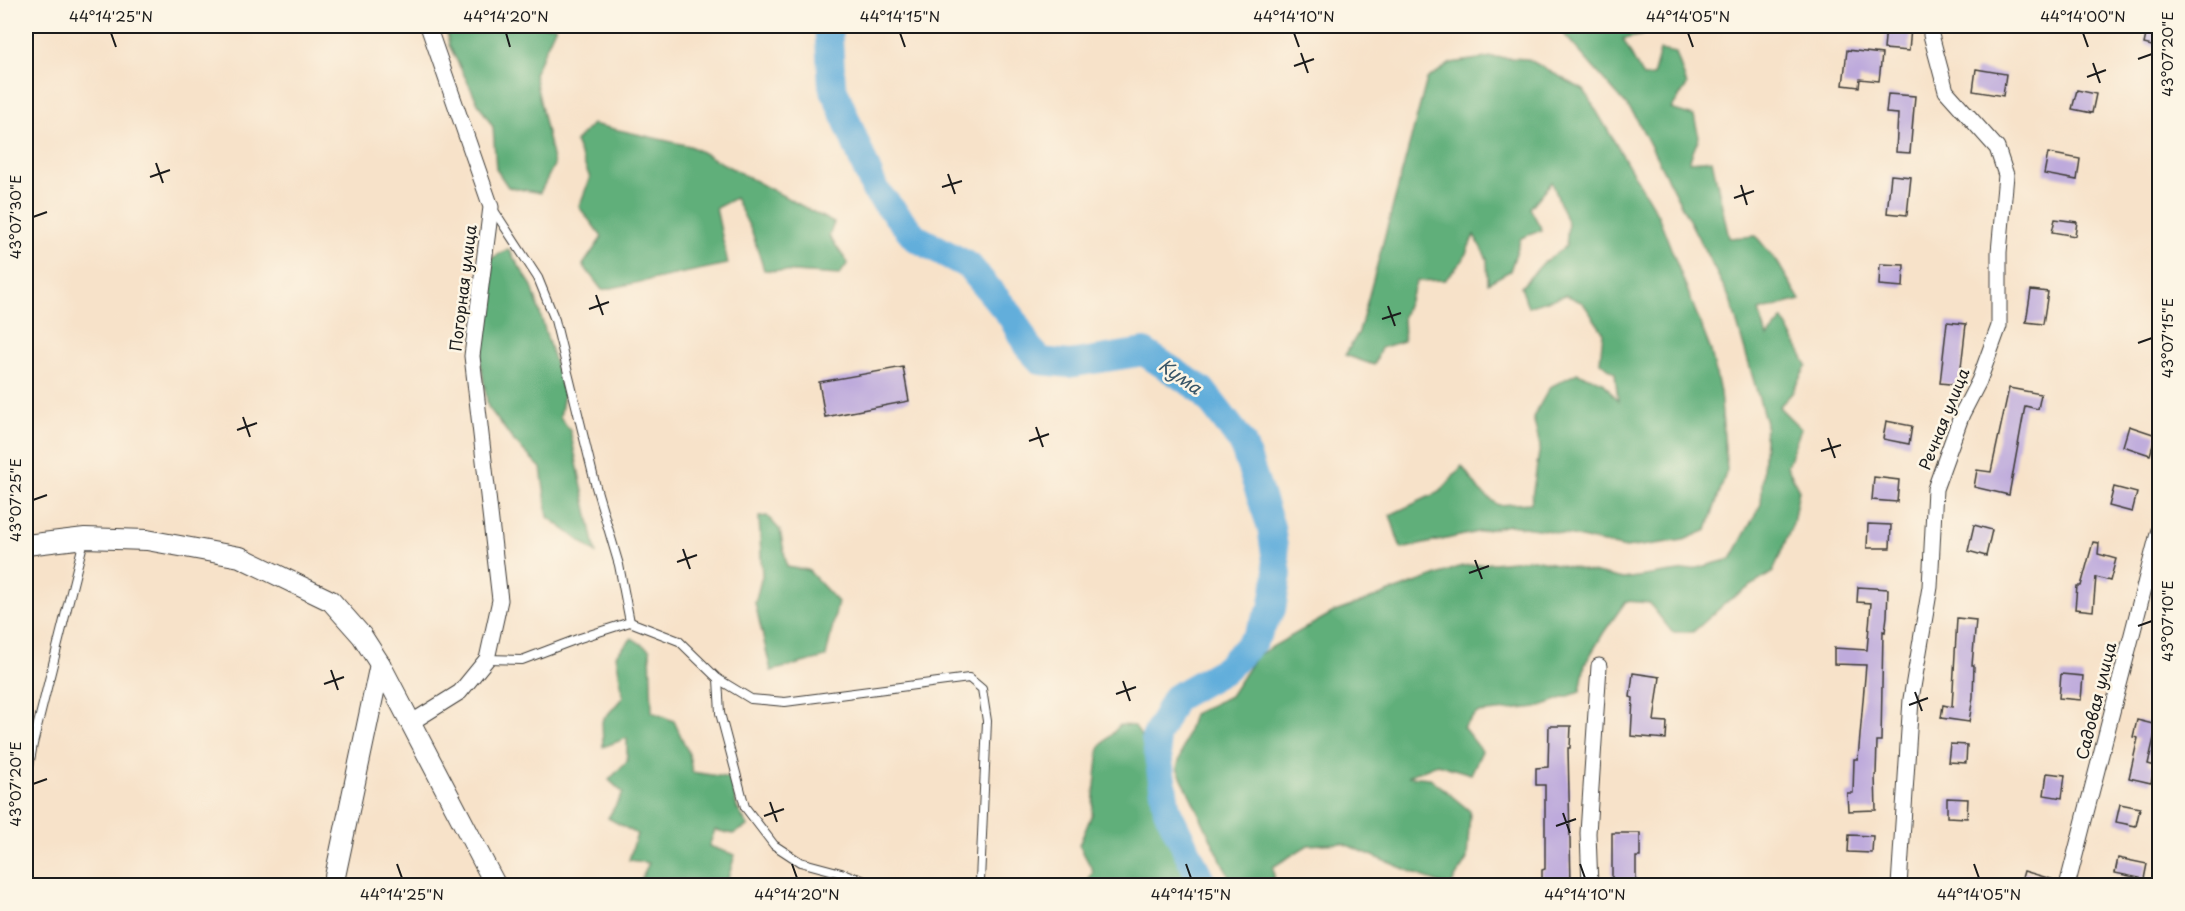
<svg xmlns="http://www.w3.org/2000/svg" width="2185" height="911" font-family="'Playpen Sans',sans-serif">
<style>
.forest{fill:#60af7a;stroke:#3e664b;stroke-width:1.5}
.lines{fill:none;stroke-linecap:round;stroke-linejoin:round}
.river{stroke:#62aedb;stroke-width:28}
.building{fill:#beaadc}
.service-casing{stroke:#3d3a36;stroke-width:10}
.minor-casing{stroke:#3d3a36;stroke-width:17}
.tertiary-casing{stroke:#3d3a36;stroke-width:22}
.service{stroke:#fff;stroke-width:8}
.minor{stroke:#fff;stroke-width:15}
.tertiary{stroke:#fff;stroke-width:20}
.ticks{fill:none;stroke:#1c1c1c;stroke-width:2}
.labels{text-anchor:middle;stroke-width:5;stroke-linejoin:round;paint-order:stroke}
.street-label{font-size:16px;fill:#1c1c1c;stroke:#fcf5e5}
.water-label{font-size:18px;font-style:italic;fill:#385668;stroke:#fcf5e5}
.neatline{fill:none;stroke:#1c1c1c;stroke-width:2}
.ticks-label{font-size:15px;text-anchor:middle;fill:#1c1c1c}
</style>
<rect width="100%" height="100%" fill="#fcf5e5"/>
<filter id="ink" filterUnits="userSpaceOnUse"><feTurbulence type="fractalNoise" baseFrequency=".0167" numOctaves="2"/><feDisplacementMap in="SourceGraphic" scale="12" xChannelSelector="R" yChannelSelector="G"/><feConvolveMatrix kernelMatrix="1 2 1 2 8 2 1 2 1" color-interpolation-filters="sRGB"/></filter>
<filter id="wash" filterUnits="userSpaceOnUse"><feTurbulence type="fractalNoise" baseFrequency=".008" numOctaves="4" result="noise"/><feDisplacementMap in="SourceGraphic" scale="24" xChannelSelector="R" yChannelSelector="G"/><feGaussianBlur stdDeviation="1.35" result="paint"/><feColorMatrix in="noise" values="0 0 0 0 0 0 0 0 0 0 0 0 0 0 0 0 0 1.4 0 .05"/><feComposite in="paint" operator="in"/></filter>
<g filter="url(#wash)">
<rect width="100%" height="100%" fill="#f7e2c9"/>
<g class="forest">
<path d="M446,26h110l-22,48 20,91 -14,28 -32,-6 -12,-18 -3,-42 -14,-22 -30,-60z"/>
<path d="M1557,26h88l-2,9 -20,4 20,38 10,-1 7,-26 16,3 11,32 -16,24 23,7 5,21 -10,25 23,-2 17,78 27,-2 22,27 22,37 -41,11 8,26 16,-18 24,46 -15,28 -13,14 22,22 -14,37 12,24 -6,33 -20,49 -44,28 -36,32h-21l-23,-29 -23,-2 -22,31 -19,32 -5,28 -42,15 -61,6 -14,14 19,24 -11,23 -34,-10 -29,12 22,2 40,33 -3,48 -16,26h-8l-101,-42 -34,2 -35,22 2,18h-42l-56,-117 16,-54 37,-18 26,-40 76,-43 130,-47 72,-7 89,20 70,-10 38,-10 30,-55 5,-81 -36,-124 -96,-185z"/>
<path d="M1492,57l36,2 56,31 74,125 53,136 9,41 7,78 -20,60 -23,10 -58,8 -81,-18 -36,-5 -108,24 -11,-34 51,-24 21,-25 18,25 18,14 33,-2 9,-57 -7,-29 17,-30 27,-14 26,9 15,19 -3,-28 -15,-11 3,-30 -20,-29 -17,-8 -38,12 -7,-20 22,-24 23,-17 2,-21 -16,-43 -22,26 12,22 -21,8 -11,33 -22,12 -1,-24 -13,-24 -11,25 -18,20 -28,1 -14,35 1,25 -23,7 -7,17 -29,-10 14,-23 68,-253 24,-16z"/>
<path d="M592,124l98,22 144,77 -5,13 19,27 -9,12 -75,-5 -12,-38 -17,-34 -19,10 12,56 -126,26 -19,-25 19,-28 -23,-30 11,-29 -15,-36z"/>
<path d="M508,249l24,37 32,108 -4,23 10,13 26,123 -48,-36 -7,-49 -27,-27 -26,-34 -9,-54 13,-95z"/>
<path d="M767,516l13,14 7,37 21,3 30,32 -12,55 -55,14 -16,-68 7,-27 -3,-59z"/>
<path d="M632,638l18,12 2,62 22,9 15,33 3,18 39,6 6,30 11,18 -15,8 -18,-4 -6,16 26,9 -9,30h-88l11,-22 -20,-3 8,-26 -29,-16 15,-25 -14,-13 18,-19v-23l-24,9 -1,-26 21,-24 -7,-42z"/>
<path d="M1120,725l15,1 8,14 14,79 36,66h-107l7,-14 -14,-26 13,-31 7,-66z"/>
</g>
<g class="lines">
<path class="river" d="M828,26l4,59 43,105 41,48 53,28 42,50 17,31 13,14 28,3 75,-12 58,38 40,52 29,85 7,47 -6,35 -18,31 -28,29 -51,29 -20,40 12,72 37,76"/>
</g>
<g id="blocks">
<g class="building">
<path d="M1886,26l25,2 -2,23 -25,-2z"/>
<path d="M2148,26h12v22l-16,-4z"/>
<path d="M1847,50l35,4 -3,27 -19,-2 -1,8 -16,-2z"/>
<path d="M1976,69l30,5 -3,22 -30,-5z"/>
<path d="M2077,90l19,4 -4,19 -20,-4z"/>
<path d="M1888,94l27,2 -5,57 -14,-1 2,-38 -12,-1z"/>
<path d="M2048,153l32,6 -3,21 -33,-6z"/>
<path d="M1891,175l20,2 -4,38 -20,-2z"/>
<path d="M2055,219l22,3 -2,14 -23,-4z"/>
<path d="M1880,264l24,1 -1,22 -24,-2z"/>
<path d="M2031,290l17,2 -5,32 -17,-2z"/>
<path d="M1947,322l19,2 -7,61 -19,-2z"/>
<path d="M903,367l6,34 -84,16 -6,-35z"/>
<path d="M2009,388l32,6 -3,15 -13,-3 -16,89 -35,-8 3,-17 14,2z"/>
<path d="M1886,421l26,5 -3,18 -26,-5z"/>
<path d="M2129,426l27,9 -6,20 -27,-9z"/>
<path d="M1874,477l25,3 -2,22 -25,-2z"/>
<path d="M2114,487l23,6 -5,19 -23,-6z"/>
<path d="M1868,524l23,1 -1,23h-23z"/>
<path d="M1974,525l18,5 -6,26 -18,-5z"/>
<path d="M2093,542l6,1 -1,11 18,5 -6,22 -14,-4 -3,34 -18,-2 2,-23h4z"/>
<path d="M1858,587l30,2 -1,27 -2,16 -2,-1 -2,110h-4l-1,34h-1l1,35 -28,1 -1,-18h6l1,-34h4l8,-94 -32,-1v-16l33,2 4,-47 -14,-1z"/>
<path d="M1957,618l19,2 -4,45h2l-1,32 -4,25 -28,-4 2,-13 9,2z"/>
<path d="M1633,673l27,4 -6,44 13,1 -1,17 -35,-3 2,-38 -3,-1z"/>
<path d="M2061,674l22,2 -2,24 -22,-2z"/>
<path d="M2137,720l20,5 -9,39 7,2 -4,17 -22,-5 9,-40 -5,-1z"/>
<path d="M1549,726h22l-1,22h-2l3,137h-29v-15l3,-1v-84h-9v-17l12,-1z"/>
<path d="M1950,744l17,1 -1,18 -18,-1z"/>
<path d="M2047,773l18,2 -3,23 -18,-3z"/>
<path d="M1947,798l21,1 -1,19 -20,-1z"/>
<path d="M2120,804l20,4 -4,18 -20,-4z"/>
<path d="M1612,833h28v24h-4v28h-24z"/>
<path d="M1849,835l24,1 -1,17 -24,-1z"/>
<path d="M2118,858l29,6 -3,15 -29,-6z"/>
<path d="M2024,871l34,10v4h-38z"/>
</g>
</g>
</g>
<g filter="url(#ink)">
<use href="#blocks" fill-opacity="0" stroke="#3d3a36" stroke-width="1.5"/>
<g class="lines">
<g class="service-casing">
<g id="service">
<path d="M493,209l45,69 17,42 41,167 23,78 11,57"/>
<path d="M487,659l35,1 58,-22 50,-16 49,19 39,38 33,20 34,3 184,-24 13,11 5,32 -7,160 -5,5"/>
<path d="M718,679l2,34 25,94 29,38 26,17 45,12 34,12"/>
<path d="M26,783l7,-39 51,-204"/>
</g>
</g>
<g class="minor-casing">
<g id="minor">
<path d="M412,722l48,-30 27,-33 13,-59 -28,-244 19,-149 -63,-181"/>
<path d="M1590,886l-2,-53 11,-167"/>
<path d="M1899,886l12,-187 19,-112 5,-98 27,-75 17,-33 20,-55v-74l7,-77 -9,-27 -51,-57 -15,-56v-9"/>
<path d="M2067,886l93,-360"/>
</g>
</g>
<g class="tertiary-casing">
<g id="tertiary">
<path d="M26,545l59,-7 62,2 93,17 91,44 31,35 18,28 116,222"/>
<path d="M333,886l47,-222"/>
</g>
</g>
<use href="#service" class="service"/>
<use href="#minor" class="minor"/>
<use href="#tertiary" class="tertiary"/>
</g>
</g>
<path class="ticks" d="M111,33l5,14M506,33l4,14M900,33l5,14M1294,33l5,14M1688,33l5,14M2083,33l5,14M1301,53l7,20M2138,59l14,-5M2093,63l7,20M1294,66l20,-7M2087,77l19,-7M156,163l7,20M948,174l7,20M150,177l20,-7M1741,185l6,20M942,187l20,-6M1734,198l20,-7M33,217l14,-5M596,295l7,20M1388,306l7,20M589,309l20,-7M1382,319l19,-6M2138,343l14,-5M243,417l7,20M1036,427l7,20M237,430l20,-7M1828,438l7,20M1029,441l20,-7M1821,451l20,-6M33,500l14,-5M683,549l7,20M1475,560l7,19M677,562l20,-7M1469,573l20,-7M2138,626l14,-5M331,670l7,20M1123,681l7,20M324,684l20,-7M1915,692l7,19M1116,694l20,-7M1909,705l19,-7M33,784l14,-5M770,802l7,20M1563,813l7,20M764,816l20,-7M1556,826l20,-7M397,864l5,14M792,864l5,14M1186,864l5,14M1580,864l5,14M1974,864l5,14"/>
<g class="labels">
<g class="street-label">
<text transform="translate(463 288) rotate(-83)" y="6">Погорная улица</text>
<text transform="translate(1944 419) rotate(-68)" y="6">Речная улица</text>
<text transform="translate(2096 701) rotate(-76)" y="6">Садовая улица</text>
</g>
<g class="water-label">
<text transform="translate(1180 377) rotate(35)" y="6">Кума</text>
</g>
</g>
<rect width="2185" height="911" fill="none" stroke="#fcf5e5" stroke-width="66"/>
<rect x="33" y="33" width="2119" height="845" class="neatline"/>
<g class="ticks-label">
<text x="111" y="22">44°14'25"N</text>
<text x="506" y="22">44°14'20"N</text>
<text x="900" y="22">44°14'15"N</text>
<text x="1294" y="22">44°14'10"N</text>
<text x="1688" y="22">44°14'05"N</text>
<text x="2083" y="22">44°14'00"N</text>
<text transform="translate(2168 54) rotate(-90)" y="5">43°07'20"E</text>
<text transform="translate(16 217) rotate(-90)" y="5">43°07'30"E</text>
<text transform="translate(2168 338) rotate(-90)" y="5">43°07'15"E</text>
<text transform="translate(16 500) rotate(-90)" y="5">43°07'25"E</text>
<text transform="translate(2168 621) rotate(-90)" y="5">43°07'10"E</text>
<text transform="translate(16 784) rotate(-90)" y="5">43°07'20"E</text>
<text x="402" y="900">44°14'25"N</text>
<text x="797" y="900">44°14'20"N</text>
<text x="1191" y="900">44°14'15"N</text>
<text x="1585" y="900">44°14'10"N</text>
<text x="1979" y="900">44°14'05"N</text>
</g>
</svg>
